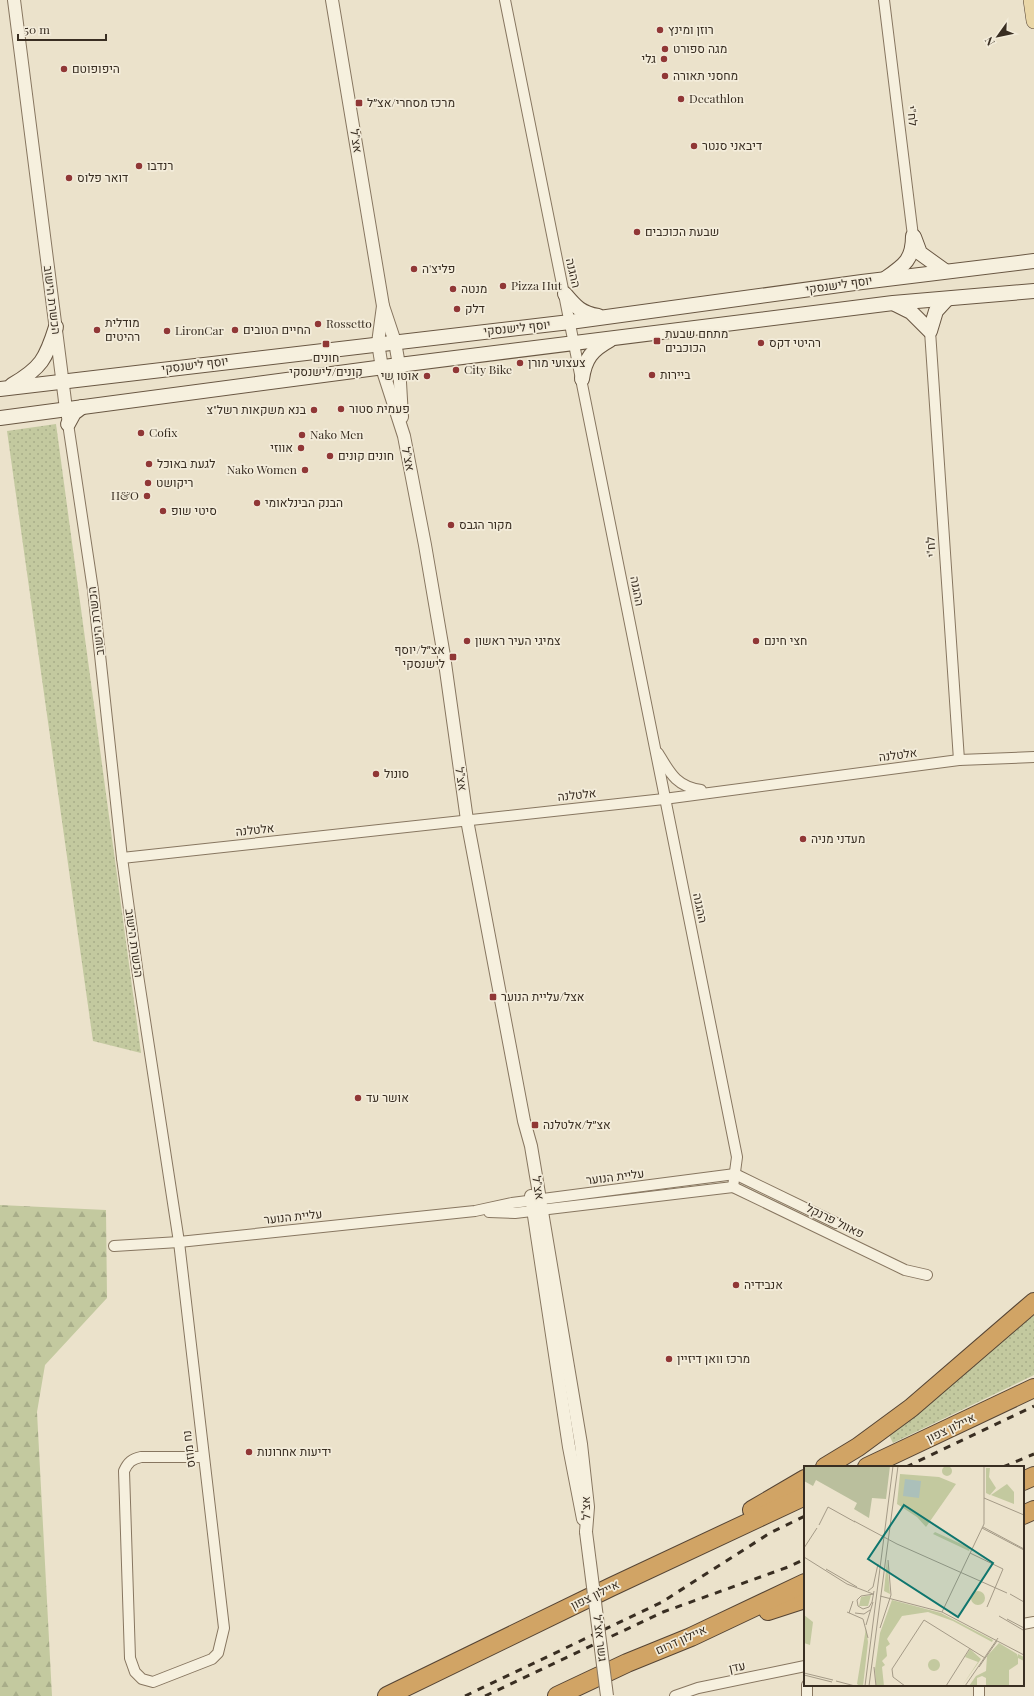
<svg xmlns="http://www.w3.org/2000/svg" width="1034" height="1696" font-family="'Playfair Display',Heebo,serif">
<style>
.grass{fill:url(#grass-dots)}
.forest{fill:url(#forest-firs)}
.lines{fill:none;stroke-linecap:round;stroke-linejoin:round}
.minor-casing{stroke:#877660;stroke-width:12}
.tertiary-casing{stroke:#877660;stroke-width:14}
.secondary-casing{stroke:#695743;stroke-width:16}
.primary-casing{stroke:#554434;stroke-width:16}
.motorway-casing{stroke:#554434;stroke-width:20}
.minor{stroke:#f6f0de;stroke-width:10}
.tertiary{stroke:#f6f0de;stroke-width:12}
.secondary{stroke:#f6f0de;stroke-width:14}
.primary{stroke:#ead7a7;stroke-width:15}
.motorway{stroke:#d1a465;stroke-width:18}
.rail{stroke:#392e22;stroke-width:3;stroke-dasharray:7 7;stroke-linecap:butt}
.tertiary-bridge-casing{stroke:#877660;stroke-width:14;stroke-linecap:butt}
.tertiary-bridge{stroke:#f6f0de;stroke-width:12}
.poi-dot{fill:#903736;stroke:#f3ecda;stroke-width:1.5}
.labels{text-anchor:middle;stroke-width:3.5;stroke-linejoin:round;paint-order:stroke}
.poi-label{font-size:12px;fill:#392e22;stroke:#f3ecda;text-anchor:start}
.street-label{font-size:12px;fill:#392e22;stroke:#f3ecda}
.inset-road{fill:none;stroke:#a49a87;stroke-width:1}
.view{fill:#0f766e;fill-opacity:0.15;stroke:#0f766e;stroke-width:2}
.inset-edge{fill:none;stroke:#392e22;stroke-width:2}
</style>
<defs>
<pattern id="grass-dots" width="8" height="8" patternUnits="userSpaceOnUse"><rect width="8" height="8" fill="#c3c99f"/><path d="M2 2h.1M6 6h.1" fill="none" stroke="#a8ad89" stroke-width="1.8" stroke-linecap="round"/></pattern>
<pattern id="forest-firs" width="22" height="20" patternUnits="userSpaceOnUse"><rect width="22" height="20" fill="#c3c99f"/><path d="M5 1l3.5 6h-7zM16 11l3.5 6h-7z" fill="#a8ad89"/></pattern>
</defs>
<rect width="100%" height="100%" fill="#ebe2cb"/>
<g class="grass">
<path d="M56,424l85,629 -48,-12 -86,-610z"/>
<path d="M1034,1315v60l-141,68 -4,-8z"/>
</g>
<path class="forest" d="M0,1205l106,5 1,88 -62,67 -8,47 15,284h-52z"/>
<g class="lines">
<g class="minor-casing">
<g id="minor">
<path d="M505,0l232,1157 -4,30"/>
<path d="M884,0l29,236"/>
<path d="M930,331l29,429"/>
<path d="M67,417l26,173 29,268 16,117 41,267 45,386 -6,25 -6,6 -59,23 -11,-3 -7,-7 -5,-14 -6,-187c4,-9 8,-12 17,-14h62"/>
<path d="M658,753c12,20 18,33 43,37"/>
<path d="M122,858l542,-59 295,-39 75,-3"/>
<path d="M735,1174l101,49"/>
<path d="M733,1187l172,83 22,5"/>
<path d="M489,1212l26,1 218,-26"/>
<path d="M114,1246l65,-4 296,-31 37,-8 223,-29"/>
<path d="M1023,1624l11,-2"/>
<path d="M807,1685v11"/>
<path d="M979,1685v11"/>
<path d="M675,1696l23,-8 107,-22"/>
</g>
</g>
<g class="tertiary-casing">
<g id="tertiary">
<path d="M14,0l52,409"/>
<path d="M332,0l51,306 12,36 4,23 3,52"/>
<path d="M383,306l-5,37 4,25 22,68 21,109 19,111 23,164 57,301 7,25 50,298 7,63 -2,25"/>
<path d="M531,1196l38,251 14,72"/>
</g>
</g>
<g class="secondary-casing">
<g id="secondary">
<path d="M914,237l6,16 25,18"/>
<path d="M886,278c19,-13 27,-19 27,-42"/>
<path d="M565,294c11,13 16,19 33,22"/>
<path d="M895,304l16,8 19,19 6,-20 11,-12"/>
<path d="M582,379c3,-21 10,-29 28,-39"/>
<path d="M12,385c29,-17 34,-26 44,-58"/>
<path d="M0,389l570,-67 292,-40 172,-21"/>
<path d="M0,418l399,-53 494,-62 141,-12"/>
<path d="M68,424l6,-11 8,-6"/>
</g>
</g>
<g class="primary-casing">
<path id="primary" d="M1031,0l3,21"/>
</g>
<g class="motorway-casing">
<g id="motorway">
<path d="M825,1467l33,-20 53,-39 123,-106"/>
<path d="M867,1467l167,-79"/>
<path d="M1023,1481l11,-5"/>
<path d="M752,1510l53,-31"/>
<path d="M1023,1515l11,-5"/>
<path d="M768,1611l37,-12"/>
<path d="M387,1696l224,-109 194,-91"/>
<path d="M557,1696l70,-33 64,-26 114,-54"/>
</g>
</g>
<use href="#minor" class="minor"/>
<use href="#tertiary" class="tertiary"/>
<use href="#secondary" class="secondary"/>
<use href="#primary" class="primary"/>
<use href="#motorway" class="motorway"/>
<g class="rail">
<path d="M906,1467l128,-61"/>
<path d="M1003,1467l31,-13"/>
<path d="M465,1696l197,-94 108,-69 35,-17"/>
<path d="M485,1696l178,-84 125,-45 17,-8"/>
</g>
<g class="tertiary-bridge-casing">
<path id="tertiary-bridge" d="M586,1532l21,164"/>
</g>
<use href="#tertiary-bridge" class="tertiary-bridge"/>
</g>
<g class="poi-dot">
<circle cx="660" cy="30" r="4"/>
<circle cx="665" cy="49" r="4"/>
<circle cx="664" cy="59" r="4"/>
<circle cx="64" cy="69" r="4"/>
<circle cx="665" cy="76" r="4"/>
<circle cx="681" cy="99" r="4"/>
<rect x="355" y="99" width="8" height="8" rx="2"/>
<circle cx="694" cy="146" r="4"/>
<circle cx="139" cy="166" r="4"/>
<circle cx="69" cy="178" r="4"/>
<circle cx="637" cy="232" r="4"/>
<circle cx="414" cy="269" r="4"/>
<circle cx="503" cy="286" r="4"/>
<circle cx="453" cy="289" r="4"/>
<circle cx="457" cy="309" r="4"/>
<circle cx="318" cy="324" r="4"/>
<circle cx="97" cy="330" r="4"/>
<circle cx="235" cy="330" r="4"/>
<circle cx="167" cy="331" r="4"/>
<rect x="653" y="337" width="8" height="8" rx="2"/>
<circle cx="761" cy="343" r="4"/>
<rect x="322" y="340" width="8" height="8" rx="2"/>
<circle cx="520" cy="363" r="4"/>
<circle cx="456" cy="370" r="4"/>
<circle cx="652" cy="375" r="4"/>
<circle cx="427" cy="376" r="4"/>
<circle cx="341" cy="409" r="4"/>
<circle cx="314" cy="410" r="4"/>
<circle cx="141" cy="433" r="4"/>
<circle cx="302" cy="435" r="4"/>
<circle cx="301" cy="448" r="4"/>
<circle cx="330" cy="456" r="4"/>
<circle cx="149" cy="464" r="4"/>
<circle cx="305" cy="470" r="4"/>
<circle cx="148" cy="483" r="4"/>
<circle cx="147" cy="496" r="4"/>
<circle cx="257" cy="503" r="4"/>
<circle cx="163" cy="511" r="4"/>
<circle cx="451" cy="525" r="4"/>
<circle cx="467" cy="641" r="4"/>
<circle cx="756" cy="641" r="4"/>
<rect x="449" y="653" width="8" height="8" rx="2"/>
<circle cx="376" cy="774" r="4"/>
<circle cx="803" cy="839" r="4"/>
<rect x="489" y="993" width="8" height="8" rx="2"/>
<circle cx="358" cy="1098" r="4"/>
<rect x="531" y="1121" width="8" height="8" rx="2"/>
<circle cx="736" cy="1285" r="4"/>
<circle cx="669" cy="1359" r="4"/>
<circle cx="249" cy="1452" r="4"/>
</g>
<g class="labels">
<g class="poi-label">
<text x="668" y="34">רוזן ומינץ</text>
<text x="673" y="53">מגה ספורט</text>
<text x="656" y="63" text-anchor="end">גלי</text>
<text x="72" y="73">היפופוטם</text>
<text x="673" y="80">מחסני תאורה</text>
<text x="689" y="103">Decathlon</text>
<text x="367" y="107">מרכז מסחרי/אצ״ל</text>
<text x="702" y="150">דיבאני סנטר</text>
<text x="147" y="170">רנדבו</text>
<text x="77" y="182">דואר פלוס</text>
<text x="645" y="236">שבעת הכוכבים</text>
<text x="422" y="273">פליצ'ה</text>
<text x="511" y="290">Pizza Hut</text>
<text x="461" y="293">מנטה</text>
<text x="465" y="313">דלק</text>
<text x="105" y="327">מודלית<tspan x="105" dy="14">רהיטים</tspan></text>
<text x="326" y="328">Rossetto</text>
<text x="243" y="334">החיים הטובים</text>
<text x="175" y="335">LironCar</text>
<text x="665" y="338">מתחם שבעת<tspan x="665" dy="14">הכוכבים</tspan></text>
<text x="769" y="347">רהיטי דקס</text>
<text x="326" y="362" text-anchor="middle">חונים<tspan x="326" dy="14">קונים/לישנסקי</tspan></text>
<text x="528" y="367">צעצועי מורן</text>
<text x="464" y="374">City Bike</text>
<text x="660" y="379">ביירות</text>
<text x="419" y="380" text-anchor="end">אוטו שי</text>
<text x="349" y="413">פעמית סטור</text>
<text x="306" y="414" text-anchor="end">בנא משקאות רשל"צ</text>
<text x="149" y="437">Cofix</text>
<text x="310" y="439">Nako Men</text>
<text x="293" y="452" text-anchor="end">אווזי</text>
<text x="338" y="460">חונים קונים</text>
<text x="157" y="468">לגעת באוכל</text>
<text x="297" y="474" text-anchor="end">Nako Women</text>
<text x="156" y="487">ריקושט</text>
<text x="139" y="500" text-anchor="end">H&amp;O</text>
<text x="265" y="507">הבנק הבינלאומי</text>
<text x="171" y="515">סיטי שופ</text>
<text x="459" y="529">מקור הגבס</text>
<text x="475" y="645">צמיגי העיר ראשון</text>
<text x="764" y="645">חצי חינם</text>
<text x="445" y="654" text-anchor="end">אצ״ל/יוסף<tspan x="445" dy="14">לישנסקי</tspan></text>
<text x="384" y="778">סונול</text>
<text x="811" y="843">מעדני מניה</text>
<text x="501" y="1001">אצל/עליית הנוער</text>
<text x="366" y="1102">אושר עד</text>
<text x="543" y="1129">אצ״ל/אלטלנה</text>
<text x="744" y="1289">אנבידיה</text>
<text x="677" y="1363">מרכז וואן דיזיין</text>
<text x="257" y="1456">ידיעות אחרונות</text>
</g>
<g class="street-label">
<text transform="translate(912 116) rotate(83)" y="4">לח"י</text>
<text transform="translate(356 141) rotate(81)" y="4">אצ"ל</text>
<text transform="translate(573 273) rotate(77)" y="4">ההגנה</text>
<text transform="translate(839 285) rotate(-8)" y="4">יוסף לישנסקי</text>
<text transform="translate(52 300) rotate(83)" y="4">הכשרת הישוב</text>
<text transform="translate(517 328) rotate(-6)" y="4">יוסף לישנסקי</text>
<text transform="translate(195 365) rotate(-7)" y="4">יוסף לישנסקי</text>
<text transform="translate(408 459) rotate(79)" y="4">אצ"ל</text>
<text transform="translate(931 547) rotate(-94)" y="4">לח"י</text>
<text transform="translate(637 591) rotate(79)" y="4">ההגנה</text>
<text transform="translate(96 621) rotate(-97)" y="4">הכשרת הישוב</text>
<text transform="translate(898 755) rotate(-7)" y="4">אלטלנה</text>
<text transform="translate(461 779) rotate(82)" y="4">אצ"ל</text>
<text transform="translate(577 795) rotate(-6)" y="4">אלטלנה</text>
<text transform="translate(255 830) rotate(-6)" y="4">אלטלנה</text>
<text transform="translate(700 908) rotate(78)" y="4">ההגנה</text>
<text transform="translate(134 943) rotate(82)" y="4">הכשרת הישוב</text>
<text transform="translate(615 1177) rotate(-7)" y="4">עליית הנוער</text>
<text transform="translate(538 1188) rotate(81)" y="4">אצ"ל</text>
<text transform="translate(293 1217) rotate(-6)" y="4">עליית הנוער</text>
<text transform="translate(835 1221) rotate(26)" y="4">פאוול פרנקל</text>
<text transform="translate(951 1428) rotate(-25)" y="4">איילון צפון</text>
<text transform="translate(189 1449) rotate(-97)" y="4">נח מוזס</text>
<text transform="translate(586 1508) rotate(-91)" y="4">אצ"ל</text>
<text transform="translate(595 1595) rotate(-26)" y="4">איילון צפון</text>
<text transform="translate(600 1638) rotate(83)" y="4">גשר אצ"ל</text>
<text transform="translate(681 1640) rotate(-24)" y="4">איילון דרום</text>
<text transform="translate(737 1667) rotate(-12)" y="4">עדן</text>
</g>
</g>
<g transform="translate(804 1466)">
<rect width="220" height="220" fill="#ebe2cb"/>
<path d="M131,66l35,16 -1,3 -36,-17zM83,94l3,34 -6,-3zM167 132a7 7 0 1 1 14 0a7 7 0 1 1-14 0ZM67,129l-3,11h-9l2,-9zM62,162l2,14 -5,44h-3l-3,-2z" fill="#c3c99f"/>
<path d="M96,8l39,3 17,7 -30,43 -9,-10 -20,-13z" fill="#c3c99f"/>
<path d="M0,0h86l-4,33 -14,-1 -3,20 -15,-9 3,-6 -41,-23 -3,6 -9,-5z" fill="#babf9d"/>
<path d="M138 5a5 5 0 1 1 10 0a5 5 0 1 1-10 0ZM182,2h4l-1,9 7,11 -6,7 -4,-2zM88,134l49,13 52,27 -1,2 -39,-21 -25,-9 -26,4 -15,23 3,5 -4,3 1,9 -5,5 3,4 -3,2 2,19h-8l-1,-17 5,-36zM0,149l9,7 -3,23 -6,-2zM195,177l18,11 1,3v-3l6,3v4l-6,-3v6l-9,6v16h-23v-8l-4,-2 -5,2v8h-8l7,-10 10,-5 1,-15zM166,183l11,10 -19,27 16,-24 -13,-5zM124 199a6 6 0 1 1 12 0a6 6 0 1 1-12 0Z" fill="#c3c99f"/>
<path d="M203,18l7,8v12l-23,-9z" fill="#c3c99f"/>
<path d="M101,13l16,2 -2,17 -16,-2z" fill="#abc0ba"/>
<path class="inset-road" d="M180,32l40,17M24,41l27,15M50,55l43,23 110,49M15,59l9,-18M179,61l41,22M178,62l42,22M0,82l13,-20M166,87l33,16 -16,38M0,91l43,27 26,10M22,103l31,18M64,125l5,-4 5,-23M70,128l-13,2 -4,4 1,6 5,3 6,-2 3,-5 2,-11M206,128l14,8M76,130l62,16 82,43M43,146l16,7 5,19M138,146l42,-88v-58M45,147l4,-12M51,147l9,1 6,-4M195,150l24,14M203,153l17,9M62,159l7,-23M76,162l11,-33 -3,-35M70,201l2,19M175,201l18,-26M0,207l29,7M0,209l28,7M32,215l19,5M61,220l28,-220M65,220l29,-220M101,220l-12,-9 -1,-8 32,-49 61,38M142,220l24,-38M161,220l33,-48"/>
<path class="view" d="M100,39l89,58 -35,54 -90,-58z"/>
<rect width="220" height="220" class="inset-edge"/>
</g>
<g transform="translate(998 36) rotate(237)" stroke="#f3ecda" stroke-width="3" paint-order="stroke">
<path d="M0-3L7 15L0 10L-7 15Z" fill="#392e22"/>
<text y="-6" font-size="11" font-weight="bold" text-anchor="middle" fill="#392e22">N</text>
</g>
<path d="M18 34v6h88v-6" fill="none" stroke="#392e22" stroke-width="2"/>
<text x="24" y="34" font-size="12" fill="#392e22" stroke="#f3ecda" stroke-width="3" paint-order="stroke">50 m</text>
</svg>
